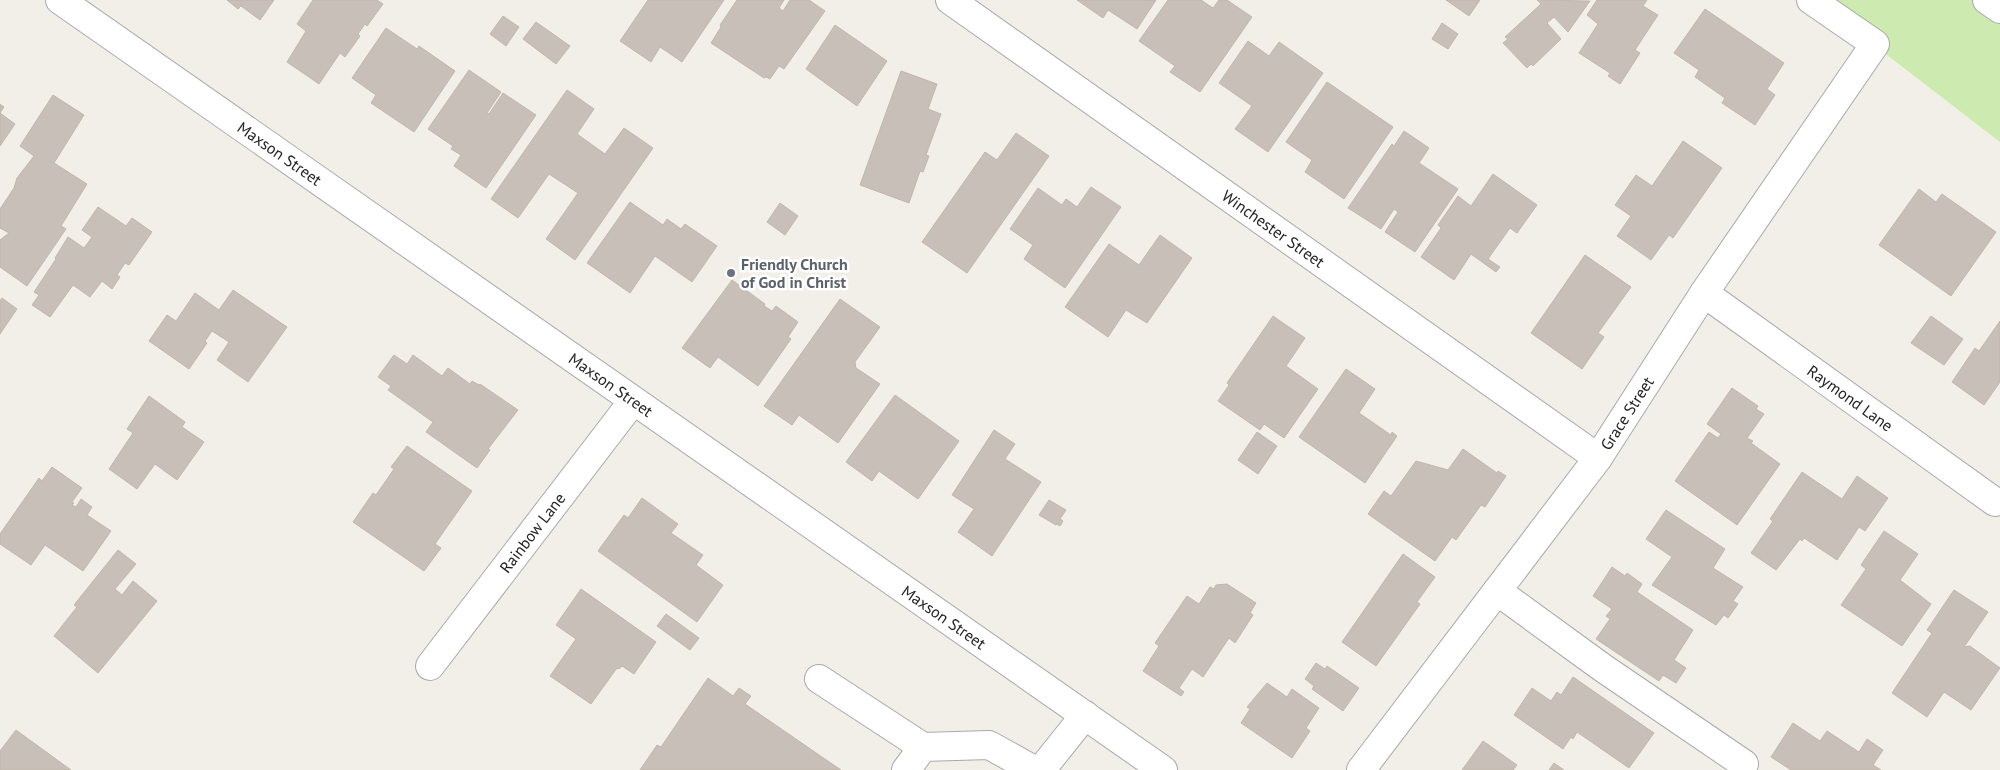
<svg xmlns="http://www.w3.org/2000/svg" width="2000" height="770" font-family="'PT Sans',sans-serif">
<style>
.grass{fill:#cdebb0}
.building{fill:#c7bfb8;stroke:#c4b6ab}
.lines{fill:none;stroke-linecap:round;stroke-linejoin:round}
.minor-casing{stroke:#a9a9a9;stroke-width:30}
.minor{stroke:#fff;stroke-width:28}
.worship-dot{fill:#6b7280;stroke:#fff;stroke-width:2}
.labels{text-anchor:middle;stroke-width:5;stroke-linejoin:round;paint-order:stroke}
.street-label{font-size:16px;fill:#222;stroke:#fff}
.worship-label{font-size:16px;font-weight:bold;fill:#5b616d;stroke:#fff;text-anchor:start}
</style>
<rect width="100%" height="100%" fill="#f2efe9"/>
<path class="grass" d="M1810,0h190v142l-126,-97z"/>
<g class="building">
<path d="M227,0h47l-14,20 -19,-14 -3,3z"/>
<path d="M313,0h64l6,4 -16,22 -2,-2 -7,10 2,2 -15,21 -5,-4 -21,31 -32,-22 19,-31 -9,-7z"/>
<path d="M648,0h76l-42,62 -22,-15 -9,15 -31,-21z"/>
<path d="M737,0h47l-5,8 4,3 7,-11h19l16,11 -41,58 -5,-3 -9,13 -4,-2 -2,1 -53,-35 10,-16 -1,-2z"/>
<path d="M1077,0h79l-19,29 -29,-19 -5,8z"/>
<path d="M1168,0h33l12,8 6,-8h8l25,17 -52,75 -30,-20 5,-6 -36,-25z"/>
<path d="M1446,0h34l-11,16z"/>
<path d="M1537,0l53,1 -22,31 -14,-15 -7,6 14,16 -28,27 -2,-2 -4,4 -24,-25 5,-4 -3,-2 36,-33z"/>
<path d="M1597,0h50l-4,6 15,9 -23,35 5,3 -20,31 -12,-8 2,-3 -31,-20 19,-29 -11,-9z"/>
<path d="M1705,9l79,54 -17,26 8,6 -20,30 -33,-22 3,-5 -30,-21 4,-7 -25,-17z"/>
<path d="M503,16l16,11 -13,19 -16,-12z"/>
<path d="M536,22l34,24 -14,18 -33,-25z"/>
<path d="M1442,23l16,11 -10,15 -16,-10z"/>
<path d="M835,25l52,36 -30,45 -51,-37z"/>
<path d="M386,28l31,21 2,-3 36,25 -41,61 -43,-29 5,-8 -24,-17z"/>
<path d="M1248,41l21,15 10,-14 44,31 -55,79 -33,-23 17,-23 -33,-23z"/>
<path d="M469,70l32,22 -14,21 2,1 14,-21 33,22 -50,73 -32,-22 7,-11 -10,-6 2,-3 -25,-17z"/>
<path d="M901,71l36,13 -9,25 13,5 -15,41 3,1 -6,16 -3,-1 -11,32 -49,-18z"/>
<path d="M1327,82l66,45 -49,72 -39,-27 7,-12 -26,-18z"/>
<path d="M567,90l27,19 -17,25 28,20 19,-26 29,20 -78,112 -29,-21 32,-46 -29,-19 -31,44 -27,-19z"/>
<path d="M53,95l31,20 -30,48 33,21 -26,42 5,3 -39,57 -27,-19v-27l9,-7 -9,-5v-19l14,-21 3,-10 17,-22 -14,-10z"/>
<path d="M0,104l4,3 -4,6 15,11 -15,22z"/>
<path d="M1404,131l25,17 -10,15 39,26 -43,63 -30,-20 13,-20 -4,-3 -13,20 -33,-21 44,-64 2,2z"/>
<path d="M1016,133l33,23 -82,117 -45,-31 63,-90 12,8z"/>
<path d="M1683,141l39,27 -49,70 -4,-3 -18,25 -34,-24 14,-20 -16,-11 21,-30 16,11z"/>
<path d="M1493,174l44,31 -20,28 -7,-5 -22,31 12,8 -4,5 -25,-18 -17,26 -33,-23 20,-29 -3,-3 20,-29 13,10z"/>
<path d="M1091,187l30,20 -56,81 -41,-29 9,-14 -23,-16 28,-41 24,17 4,-6 11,8z"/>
<path d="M1919,189l17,13 6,-8 54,38 -45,64 -72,-51z"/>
<path d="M630,202l33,23 4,-6 14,10 4,-5 32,22 -25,36 -37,-26 -25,37 -43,-30z"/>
<path d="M780,203l18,13 -13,19 -18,-13z"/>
<path d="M98,207l28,19 6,-8 20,14 -23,33 -4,-2 -8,12 3,2 -8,12 -10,-8 -12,16 -17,-12 -23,32 -18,-12 7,-10 -5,-3 22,-33 -1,-1 13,-21 16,11 8,-11 -10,-7z"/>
<path d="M1160,235l32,23 -45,65 -21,-13 -18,27 -43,-30 44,-63 30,21z"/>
<path d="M1585,255l46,32 -33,46 6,4 -22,32 -51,-36z"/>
<path d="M732,280l33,24 -1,2 8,5 4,-5 22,16 -10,15 3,2 -33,47 -40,-29 -8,11 -28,-20z"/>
<path d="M233,290l54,37 -39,55 -31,-22 12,-18 -17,-11 -7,10 2,2 -18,26 -40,-28 18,-26 9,6 19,-28 24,17z"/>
<path d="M2,298l15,11 -17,25v-33z"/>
<path d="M840,299l40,28 -25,35 1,6 24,16 -42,59 -39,-28 -7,10 -28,-19z"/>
<path d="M1273,316l32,22 -19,28 32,23 -34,49 -20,-14 -4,6 -42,-29 11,-16 -2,-2z"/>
<path d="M1931,316l32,23 -19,26 -33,-22z"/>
<path d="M2000,321v61l-16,23 -32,-23 23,-34 4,3z"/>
<path d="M394,355l13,9 6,-9 29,21 6,-8 22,16 2,-3 7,4 1,-1 38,26 -30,39 2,1 -13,18 -51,-36 7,-10 -45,-32 3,-4 -13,-9z"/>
<path d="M1346,369l29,20 -16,24 32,22 1,-3 5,4 -32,47 -66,-46z"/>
<path d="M1732,388l26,18 -2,3 8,5 -17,24 6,3 -2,2 29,21 -43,61 -62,-44 34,-49 9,6 3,-4 -14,-10z"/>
<path d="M895,395l64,46 -41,58 -39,-28 -7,10 -26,-19z"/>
<path d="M149,396l36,26 -3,5 22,15 -27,38 -22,-16 -18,25 -28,-20 24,-36 -6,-4z"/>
<path d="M994,430l21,14 -10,15 36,23 -49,74 -34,-24 16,-23 -22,-14z"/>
<path d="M1257,432l20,14 -19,28 -20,-14z"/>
<path d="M407,446l65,45 -37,53 6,4 -17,23 -71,-49 20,-29 3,2 18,-26 -3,-2z"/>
<path d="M1463,449l34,24 1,-2 8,5 -21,31 -4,-2 -25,35 -4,-3 -17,24 -67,-47 16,-23 7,5 25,-35 32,9z"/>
<path d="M52,467l30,21 -10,14 2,1 -2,2 4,2 5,-8 11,8 -5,8 24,16 -28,40 -38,-26 -14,20 -31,-21v-10l39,-56 3,3z"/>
<path d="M1802,472l40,27 15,-23 31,22 -23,33 -6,-4 -22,33 -33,-22 -2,3 -2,-2 -24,31 -25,-17 22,-32 -3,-2z"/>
<path d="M642,498l36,26 -7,9 32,22 -7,10 27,20 -26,37 -99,-71 26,-36 4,3z"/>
<path d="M1049,500l17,10 -6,9 3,2 -3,5 -3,-2 -1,1 -17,-10z"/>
<path d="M1666,510l59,39 -12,19 30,19 -10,14 5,3 -10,14 -4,-3 -8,10 -64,-40 20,-28 -26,-18z"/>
<path d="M1884,531l34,23 -18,26 31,24 -29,42 -61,-41 25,-36 -5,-4z"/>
<path d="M118,550l18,14 -21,25 7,6 11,-14 24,20 -59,72 -44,-37 23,-29 -3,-2z"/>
<path d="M1403,554l32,23 -18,25 3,2 -44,62 -34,-24z"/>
<path d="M1612,567l13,9 2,-3 15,11 -5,8 56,38 -19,30 12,8 -10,15 -13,-8 -4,6 -63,-42 14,-20 -4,-3 6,-7 -19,-13z"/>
<path d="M1227,584l29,19 -6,10 3,2 -18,28 -6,-5 -26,39 -11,-8 -13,19 5,4 -3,4 -38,-25 16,-25 -4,-3 32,-47 12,8 11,-17 4,2 2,-4z"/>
<path d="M581,589l75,53 -22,32 -12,-8 -3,3 -2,-1 -26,36 -41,-28 26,-37 -20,-14z"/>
<path d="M1954,590l34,22 -24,35 6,-1 30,22 -29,42 -27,-18 -17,25 -35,-24 40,-60 -5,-3z"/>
<path d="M666,614l33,24 -9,12 -33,-24z"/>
<path d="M1316,663l9,6 2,-3 32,22 -16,23 -31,-22 2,-3 -9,-7z"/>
<path d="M1573,677l81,56 -25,35 -52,-36 -4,7 -2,-2 -8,12 -49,-34 18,-27 19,13 6,-9 4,3z"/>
<path d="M708,678l25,18 6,-8 12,8 -6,8 96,66h-201l17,-25 4,2z"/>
<path d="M1267,683l20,14 5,-8 27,19 -13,20 4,3 -18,27 -51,-35 9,-14 -3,-2z"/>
<path d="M1793,723l27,18 7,-10 32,21 8,-13 16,11 -10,15 8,5h-90l-20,-13z"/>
<path d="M16,730l55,40h-71v-19z"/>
<path d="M1483,741l34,24 -4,5h-51z"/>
<path d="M1554,763l10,7h-15z"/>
</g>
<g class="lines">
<g class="minor-casing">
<g id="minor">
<path id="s1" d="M60,0l1103,770"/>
<path id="s2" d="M950,0l648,458"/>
<path d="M1987,0l13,9"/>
<path id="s3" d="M1704,293l291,209"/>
<path d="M1497,591l106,77 141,96"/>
<path id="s4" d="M430,666l203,-265"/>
<path d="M819,679l104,68"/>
<path d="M906,770l17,-23 66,-2 45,25"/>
<path d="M1041,770l44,-55"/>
<path id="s5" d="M1361,770l237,-312 106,-165 171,-249 -64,-44"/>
</g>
</g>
<use href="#minor" class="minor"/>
</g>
<circle class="worship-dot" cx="731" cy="273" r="5"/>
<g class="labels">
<g class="street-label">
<text dy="6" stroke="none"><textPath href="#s1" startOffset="268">Maxson Street</textPath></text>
<text dy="6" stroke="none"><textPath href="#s2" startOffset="396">Winchester Street</textPath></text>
<text dy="6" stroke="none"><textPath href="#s1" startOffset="672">Maxson Street</textPath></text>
<text dy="6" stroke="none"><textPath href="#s3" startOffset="180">Raymond Lane</textPath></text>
<text dy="6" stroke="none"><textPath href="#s5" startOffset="445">Grace Street</textPath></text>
<text dy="6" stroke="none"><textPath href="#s4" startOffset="168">Rainbow Lane</textPath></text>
<text dy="6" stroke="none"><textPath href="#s1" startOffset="1078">Maxson Street</textPath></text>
</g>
<g class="worship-label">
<text x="741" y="270">Friendly Church<tspan x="741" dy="18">of God in Christ</tspan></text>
</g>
</g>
</svg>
